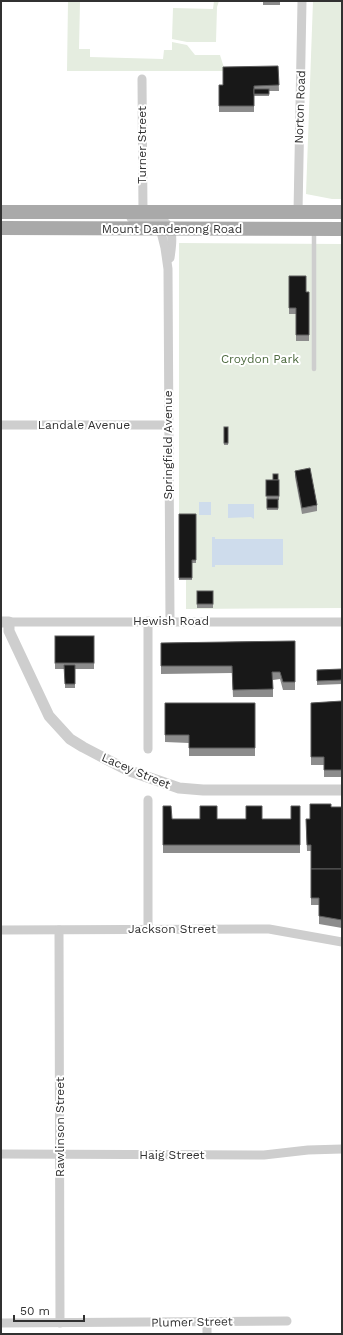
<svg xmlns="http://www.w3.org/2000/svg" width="343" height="1335" font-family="'Work Sans',sans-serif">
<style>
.green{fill:#e5ede0}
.water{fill:#cedcec}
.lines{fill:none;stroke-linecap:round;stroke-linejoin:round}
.service{stroke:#cecece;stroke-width:4.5}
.minor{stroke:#cecece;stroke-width:9}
.tertiary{stroke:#cecece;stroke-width:11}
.primary{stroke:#a9a9a9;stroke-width:14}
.wall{fill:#8c8c8c}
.building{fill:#181818;stroke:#5d5d5d}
.labels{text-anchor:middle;stroke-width:4;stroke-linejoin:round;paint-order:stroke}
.street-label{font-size:12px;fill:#313131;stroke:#fff}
.park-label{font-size:12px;fill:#4e6b40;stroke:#fff}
</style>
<rect width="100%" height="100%" fill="#fff"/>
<g class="green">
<path d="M68,1h12l-1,48h11v8l73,2 1,-9h8v-8l15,3 8,10h25l5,16h-158z"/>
<path d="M214,1h5l-2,6 -1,35h-29l-15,-3 1,-31 40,1z"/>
<path d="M313,1h29v198h-10l-26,-5z"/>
<path d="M179,243l163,1v364l-156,1v-29h-7z"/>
</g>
<g class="water">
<rect x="199" y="502" width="12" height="13"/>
<path d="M228,504h26v15l-3,-2 -23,1z"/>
<path d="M212,537h3v2h68v26h-68v2h-3z"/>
</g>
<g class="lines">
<path class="service" d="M314,231v138"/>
<g class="minor">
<path d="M142,79l1,133"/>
<path d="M298,212l4,-211"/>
<path d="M131,218l32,2c12,11 9,23 7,38"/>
<path d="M160,228l5,20 3,21 2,352"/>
<path d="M1,425h167"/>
<path d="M9,622h333"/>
<path d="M148,749v-128"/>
<path d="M148,928v-128"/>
<path d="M1,930l268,-1 73,13"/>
<path d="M59,930l1,393"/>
<path d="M1,1154l263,1 44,-5 34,-1"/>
<path d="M207,1322v12"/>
<path d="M1,1323l286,-2"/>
</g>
<path class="tertiary" d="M1,622h8v9l40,85 21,23 13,8 44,23 52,18 24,2h139"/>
<g class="primary">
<path d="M1,212h341"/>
<path d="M1,228l341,1"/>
</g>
</g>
<g class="wall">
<rect x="263" y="1" width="17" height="4"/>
<path d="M278,66l1,25h-10v5h-15v16h-35v-27h4z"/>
<path d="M289,276l17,16h3v49h-13v-27h-7z"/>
<rect x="224" y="427" width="4" height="18"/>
<path d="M295,471l22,34v6l-15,3 -7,-37z"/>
<path d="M266,480h13v20h-1v10h-11z"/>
<path d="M179,514h17v49h-4v17h-13z"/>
<rect x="197" y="591" width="16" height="17"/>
<path d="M55,636h39v33h-19v19h-10v-19h-10z"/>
<path d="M295,641v49h-12l-3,-11 -7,1v17h-40l-1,-24 -71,1v-31z"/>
<path d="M342,669v15l-25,1v-15z"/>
<path d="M342,701v76h-18v-12h-13v-62z"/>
<path d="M165,703h90v53h-66v-13l-24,-1z"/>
<path d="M342,802v126l-23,-4v-19h-8v-54h-4l-1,-32h4l21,-12h11z"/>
<path d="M163,806l9,13h119l9,-13v47h-137z"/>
</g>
<g class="building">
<path d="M278,66l1,19 -25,1v20h-35v-21h4v-18z"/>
<rect x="254" y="89" width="15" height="5"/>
<path d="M289,276h17v16h3v43h-13v-27h-7z"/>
<rect x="224" y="427" width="4" height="16"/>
<path d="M310,468l7,37 -15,3 -7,-37z"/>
<rect x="273" y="474" width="5" height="6"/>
<rect x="266" y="480" width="13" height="16"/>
<rect x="267" y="499" width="11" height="9"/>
<path d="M179,514h17v46h-4v18h-13z"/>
<rect x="197" y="591" width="16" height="13"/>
<rect x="55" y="636" width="39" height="27"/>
<path d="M295,641v41h-12l-3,-10h-8l1,17 -40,1 -1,-24h-71v-23z"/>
<path d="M64,665h11v19h-10z"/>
<path d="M342,669v11l-25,1v-11z"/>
<path d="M342,701v69h-18v-13h-13v-54z"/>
<path d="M165,703h90v45h-66v-13h-24z"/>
<path d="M342,802v67h-31v-24h-4l-1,-26h4v-15h21v3h11z"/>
<path d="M163,806h8l1,13h28v-13h17v13h29v-13h16v13h29v-13h9v39h-137z"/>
<path d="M311,869h31v51l-23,-4v-18h-8z"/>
</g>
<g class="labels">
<g class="street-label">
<text transform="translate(300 107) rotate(-88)" y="4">Norton Road</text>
<text transform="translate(142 145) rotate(-90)" y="4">Turner Street</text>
<text x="172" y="233">Mount Dandenong Road</text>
<text x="84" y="429">Landale Avenue</text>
<text transform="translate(168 445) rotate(-90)" y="4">Springfield Avenue</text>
<text x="171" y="625">Hewish Road</text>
<text transform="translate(136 771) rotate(23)" y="4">Lacey Street</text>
<text x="172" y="933">Jackson Street</text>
<text transform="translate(60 1127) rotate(-90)" y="4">Rawlinson Street</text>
<text x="172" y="1159">Haig Street</text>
<text transform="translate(192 1322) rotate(-1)" y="4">Plumer Street</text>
</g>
<g class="park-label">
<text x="260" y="363">Croydon Park</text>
</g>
</g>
<rect width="343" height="1335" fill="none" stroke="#313131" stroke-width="4"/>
<path d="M14 1315v6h70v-6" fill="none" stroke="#313131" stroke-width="2"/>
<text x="20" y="1315" font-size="12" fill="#313131" stroke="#ffffff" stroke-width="3" paint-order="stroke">50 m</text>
</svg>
